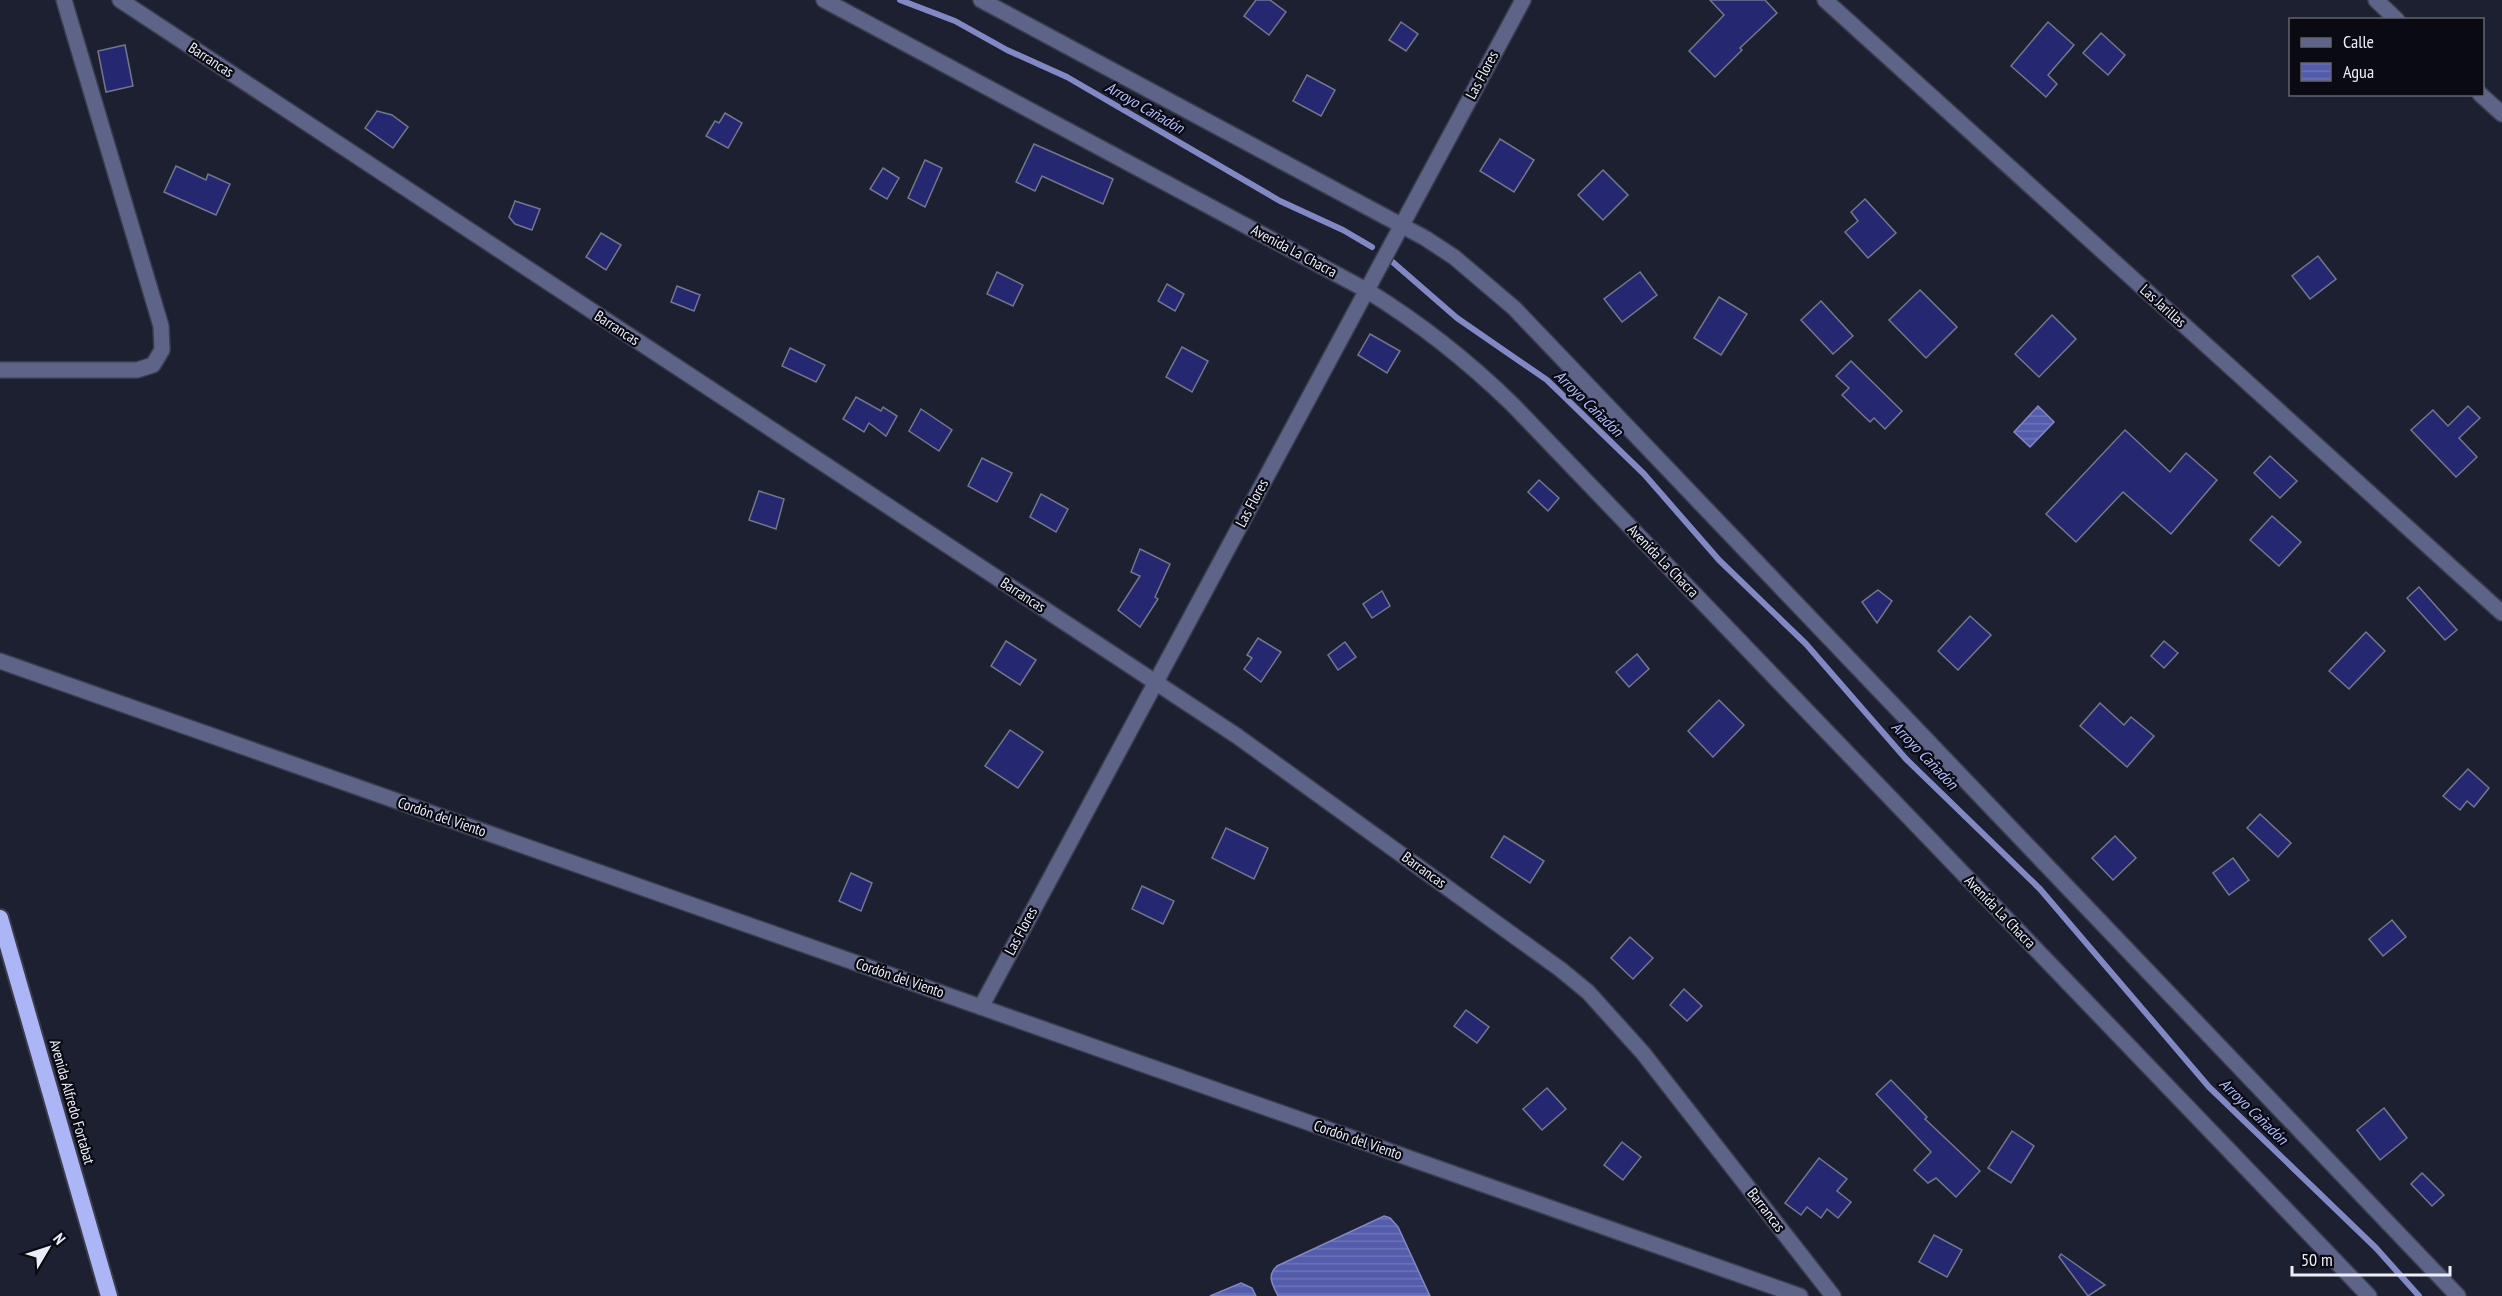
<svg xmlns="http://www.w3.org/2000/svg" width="2502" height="1296" font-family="'PT Sans Narrow',sans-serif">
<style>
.water{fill:url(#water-rules);stroke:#8188c3;stroke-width:1.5}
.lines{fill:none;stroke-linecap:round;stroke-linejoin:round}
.stream{stroke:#8188c3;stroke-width:6}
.building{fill:#262771;stroke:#72778c;stroke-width:1.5}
.minor-casing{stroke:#3a3d4d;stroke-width:18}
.trunk-casing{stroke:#3a3d4d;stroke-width:20}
.minor{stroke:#5e6488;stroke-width:15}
.trunk{stroke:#acb6f6;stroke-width:16}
.labels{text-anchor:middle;stroke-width:4.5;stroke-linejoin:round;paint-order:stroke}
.street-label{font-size:15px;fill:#ebedf9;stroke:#090a12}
.water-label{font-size:16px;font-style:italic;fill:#b2bdff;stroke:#090a12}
</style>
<defs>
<pattern id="water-rules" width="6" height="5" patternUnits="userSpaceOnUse" patternTransform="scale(1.5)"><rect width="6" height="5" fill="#545cac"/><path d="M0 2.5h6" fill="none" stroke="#6d74b8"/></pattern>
</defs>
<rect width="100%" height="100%" fill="#1d2031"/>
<g class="water">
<path d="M2038,406l16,16 -24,25 -16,-15z"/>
<path d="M1384,1216l6,2 8,9 32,69h-152c-5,-11 -12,-20 -1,-30z"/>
<path d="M1241,1283l11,5 4,8h-46z"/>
</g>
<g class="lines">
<g class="stream">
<path d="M900,0l55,21 52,29 60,27 213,124 63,29 29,17"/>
<path d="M1388,258l69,60 90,62 97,94 75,86 87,84 100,115 134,130 169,198 167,161 43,48"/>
</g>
</g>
<g class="building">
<path d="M1256,0h14l16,12 -17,23 -25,-19z"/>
<path d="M1710,0h55l12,13 -37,35 2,2 -27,27 -26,-26 35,-36z"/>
<path d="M1401,22l17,12 -12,17 -17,-11z"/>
<path d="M2048,22l26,23 -26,30 9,9 -11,13 -35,-31z"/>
<path d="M2101,33l24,22 -17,20 -25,-22z"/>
<path d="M125,45l8,41 -27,6 -8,-41z"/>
<path d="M1307,75l28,15 -14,26 -28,-15z"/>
<path d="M377,111l15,4 16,12 -15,21 -28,-20z"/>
<path d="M725,113l17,10 -14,25 -22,-12 9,-15 4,2z"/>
<path d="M1500,139l34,21 -20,32 -34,-21z"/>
<path d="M1034,144l79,35 -10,25 -61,-28 -7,15 -19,-9z"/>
<path d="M925,160l17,8 -17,39 -17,-9z"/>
<path d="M176,166l30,14 2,-6 22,10 -14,31 -52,-23z"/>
<path d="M883,168l16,10 -12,21 -17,-10z"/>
<path d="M1603,170l25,25 -25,25 -25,-25z"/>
<path d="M1865,199l31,34 -28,25 -23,-26 13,-11 -7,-9z"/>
<path d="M515,201l25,8 -8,21 -17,-6 -6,-7z"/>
<path d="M601,233l20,12 -15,25 -20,-13z"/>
<path d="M2318,256l18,23 -26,20 -18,-23z"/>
<path d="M997,272l26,13 -10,21 -26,-12z"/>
<path d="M1640,272l17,23 -35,27 -18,-23z"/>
<path d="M1167,284l17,10 -9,17 -17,-10z"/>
<path d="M677,286l23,9 -6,16 -23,-9z"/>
<path d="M1920,290l37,37 -31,31 -37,-38z"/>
<path d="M1719,297l28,17 -26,41 -27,-17z"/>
<path d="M1821,301l32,35 -20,18 -32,-34z"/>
<path d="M2052,315l24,24 -37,38 -24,-23z"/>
<path d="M1370,334l30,17 -13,22 -29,-18z"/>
<path d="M1182,347l26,14 -16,31 -26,-15z"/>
<path d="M790,348l35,17 -9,17 -34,-16z"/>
<path d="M1851,361l51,50 -17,18 -11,-11 -4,4 -28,-27 7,-7 -13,-12z"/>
<path d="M856,397l25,14 2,-4 14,9 -11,20 -17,-13 -5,9 -21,-13z"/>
<path d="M2468,406l12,12 -21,20 18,19 -21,20 -45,-47 22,-20 15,16z"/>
<path d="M921,409l31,21 -13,21 -30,-20z"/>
<path d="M2125,430l45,42 16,-19 31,27 -46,54 -48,-42 -47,50 -30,-28z"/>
<path d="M2270,456l27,25 -17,17 -26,-25z"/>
<path d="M982,458l30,15 -15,29 -29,-16z"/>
<path d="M1539,480l20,18 -11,13 -20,-19z"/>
<path d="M759,491l25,8 -8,30 -27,-9z"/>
<path d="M1041,494l27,15 -12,23 -26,-15z"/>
<path d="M2272,516l29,26 -22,24 -29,-26z"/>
<path d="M1140,549l30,15 -15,33 3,2 -18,28 -22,-17 22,-34 -9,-4z"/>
<path d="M2419,587l38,43 -12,10 -38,-42z"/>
<path d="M1878,590l14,11 -15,22 -15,-21z"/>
<path d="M1382,591l8,15 -18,12 -9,-14z"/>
<path d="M1970,616l21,19 -33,35 -20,-19z"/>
<path d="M2366,632l19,19 -36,38 -20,-18z"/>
<path d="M1258,638l23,14 -20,30 -17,-13 8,-11 -5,-3z"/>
<path d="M1006,641l30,19 -16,25 -29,-19z"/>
<path d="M2164,641l14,12 -14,15 -13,-12z"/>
<path d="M1345,642l11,15 -18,13 -10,-15z"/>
<path d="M1637,654l12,15 -20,18 -13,-15z"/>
<path d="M1719,700l25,25 -31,32 -25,-26z"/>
<path d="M2100,703l24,22 7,-8 23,19 -27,31 -47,-41z"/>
<path d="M1010,730l33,22 -25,36 -33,-22z"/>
<path d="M2468,769l21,19 -15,19 -7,-6 -7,9 -17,-14z"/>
<path d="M2260,814l31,29 -13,14 -31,-29z"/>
<path d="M1226,828l42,20 -14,31 -42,-21z"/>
<path d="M1504,836l40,25 -14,22 -39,-26z"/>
<path d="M2115,836l21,22 -23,22 -21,-22z"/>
<path d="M2233,858l16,22 -20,15 -16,-22z"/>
<path d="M851,873l21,10 -11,28 -22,-10z"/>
<path d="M1142,886l32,15 -11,23 -31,-15z"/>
<path d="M2392,920l14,17 -23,19 -14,-17z"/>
<path d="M1630,937l23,21 -20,21 -22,-21z"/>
<path d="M1684,989l18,17 -15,15 -17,-16z"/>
<path d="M1466,1010l23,17 -12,16 -23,-17z"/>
<path d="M1891,1080l36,37 -2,2 55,52 -24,26 -20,-19 -8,5 -14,-13 17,-18 -55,-58z"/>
<path d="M1547,1088l19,21 -24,21 -19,-21z"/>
<path d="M2384,1108l23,30 -27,22 -23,-30z"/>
<path d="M2012,1131l22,15 -23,37 -23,-15z"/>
<path d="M1622,1142l19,15 -18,23 -19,-15z"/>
<path d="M1819,1158l28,21 -10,12 14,11 -13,16 -11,-9 -6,9 -14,-11 -6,8 -16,-12z"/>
<path d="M2422,1173l22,22 -12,11 -21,-22z"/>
<path d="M1934,1235l28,15 -15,27 -28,-15z"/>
<path d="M2061,1254l44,31 -17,11 -29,-39z"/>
</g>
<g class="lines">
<g class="minor-casing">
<g id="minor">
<path d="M120,0l1117,736 323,233 28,23 55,61 190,243"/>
<path d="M824,0l542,290c54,33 102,71 147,115l856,891"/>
<path d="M981,0l444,238 29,19 60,51 944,988"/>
<path d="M1825,0l677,613"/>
<path d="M2376,0l21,20"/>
<path d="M2480,94l22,20"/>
<path d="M0,370h137l16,-5 9,-15 -1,-24 -97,-326"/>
<path d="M0,661l1800,635"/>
<path d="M981,1007l542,-1007"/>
</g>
</g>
<g class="trunk-casing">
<path id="trunk" d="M0,918l109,378"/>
</g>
<use href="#minor" class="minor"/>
<use href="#trunk" class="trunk"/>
</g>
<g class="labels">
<g class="street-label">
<text transform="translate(211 60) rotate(33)" y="5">Barrancas</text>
<text transform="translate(1482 75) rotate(-62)" y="5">Las Flores</text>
<text transform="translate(1294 251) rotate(28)" y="5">Avenida La Chacra</text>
<text transform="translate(2163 306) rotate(42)" y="5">Las Jarillas</text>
<text transform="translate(617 328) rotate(33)" y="5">Barrancas</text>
<text transform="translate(1252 503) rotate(-62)" y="5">Las Flores</text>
<text transform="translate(1663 561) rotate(46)" y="5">Avenida La Chacra</text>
<text transform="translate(1023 595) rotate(33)" y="5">Barrancas</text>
<text transform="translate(442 817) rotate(19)" y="5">Cordón del Viento</text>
<text transform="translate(1424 870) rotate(36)" y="5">Barrancas</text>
<text transform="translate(2000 912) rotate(46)" y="5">Avenida La Chacra</text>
<text transform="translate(1021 931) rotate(-62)" y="5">Las Flores</text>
<text transform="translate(900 978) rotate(19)" y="5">Cordón del Viento</text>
<text transform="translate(72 1102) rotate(74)" y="5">Avenida Alfredo Fortabat</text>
<text transform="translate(1358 1140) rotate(19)" y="5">Cordón del Viento</text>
<text transform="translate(1766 1210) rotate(52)" y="5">Barrancas</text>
</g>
<g class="water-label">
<text transform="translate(1145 107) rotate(30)" y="6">Arroyo Cañadón</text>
<text transform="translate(1589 403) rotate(44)" y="6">Arroyo Cañadón</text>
<text transform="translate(1925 755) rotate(46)" y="6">Arroyo Cañadón</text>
<text transform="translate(2254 1111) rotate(44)" y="6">Arroyo Cañadón</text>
</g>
</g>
<rect x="2289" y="18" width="195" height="78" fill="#090a12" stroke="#63656e" stroke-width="1.5"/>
<rect x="2301" y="38" width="30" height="9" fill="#5e6488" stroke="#63656e" stroke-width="1.5"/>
<text x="2343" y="48" font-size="18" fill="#ebedf9">Calle</text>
<rect x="2301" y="63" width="30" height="18" fill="url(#water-rules)" stroke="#63656e" stroke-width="1.5"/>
<text x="2343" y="78" font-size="18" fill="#ebedf9">Agua</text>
<g transform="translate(48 1248) rotate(51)" stroke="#090a12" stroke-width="4.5" paint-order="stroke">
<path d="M0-4.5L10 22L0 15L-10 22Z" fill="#ebedf9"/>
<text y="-9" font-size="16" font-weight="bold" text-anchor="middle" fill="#ebedf9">N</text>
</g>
<path d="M2292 1266v9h158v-9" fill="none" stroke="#ebedf9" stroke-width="3"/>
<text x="2301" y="1266" font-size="18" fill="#ebedf9" stroke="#090a12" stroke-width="4.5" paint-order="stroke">50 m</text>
</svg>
